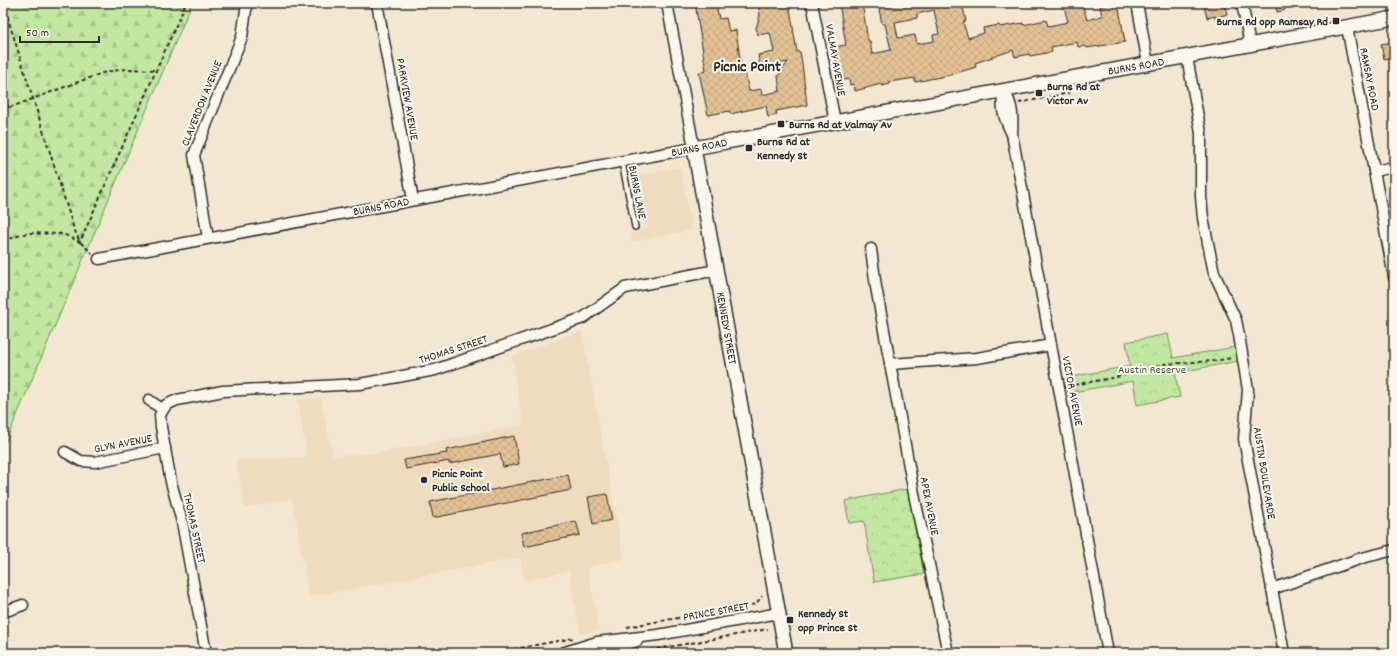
<svg xmlns="http://www.w3.org/2000/svg" width="1397" height="656" font-family="Dekko,sans-serif">
<style>
.built{fill:#efdcbf}
.forest{fill:url(#forest-firs);stroke:#768966}
.park{fill:url(#park-crowns);stroke:#768966}
.building{fill:url(#building-cross-hatch);stroke:#2b2b2b;fill-rule:evenodd}
.lines{fill:none;stroke-linecap:round;stroke-linejoin:round}
.service-casing{stroke:#2b2b2b;stroke-width:8}
.minor-casing{stroke:#2b2b2b;stroke-width:13}
.tertiary-casing{stroke:#2b2b2b;stroke-width:16}
.path{stroke:#2b2b2b;stroke-width:2;stroke-dasharray:4 3;stroke-linecap:butt}
.service{stroke:#fbf7ec;stroke-width:5}
.minor{stroke:#fbf7ec;stroke-width:10}
.tertiary{stroke:#fbf7ec;stroke-width:13}
.poi-dot{fill:#2b2b2b;stroke:#fbf7ec;stroke-width:1.5}
.labels{text-anchor:middle;stroke-width:4;stroke-linejoin:round;paint-order:stroke}
.poi-label{font-size:12px;font-weight:bold;fill:#2b2b2b;stroke:#fbf7ec;text-anchor:start}
.street-label{font-size:12px;fill:#2b2b2b;stroke:#fbf7ec}
.park-label{font-size:12px;fill:#505a48;stroke:#fbf7ec}
.district-label{font-size:16px;font-weight:bold;fill:#2b2b2b;stroke:#fbf7ec}
</style>
<defs>
<pattern id="forest-firs" width="22" height="20" patternUnits="userSpaceOnUse"><rect width="22" height="20" fill="#c1e7a1"/><path d="M5 1l3.5 6h-7zM16 11l3.5 6h-7z" fill="#a6c68b"/></pattern>
<pattern id="park-crowns" width="20" height="18" patternUnits="userSpaceOnUse"><rect width="20" height="18" fill="#c1e7a1"/><path d="M2 6a3 3 0 1 1 6 0M12 15a3 3 0 1 1 6 0" fill="none" stroke="#a6c68b"/></pattern>
<pattern id="building-cross-hatch" width="8" height="8" patternUnits="userSpaceOnUse"><rect width="8" height="8" fill="#e3c194"/><path d="M0 0l8 8M0 8l8-8" fill="none" stroke="#c3a680"/></pattern>
</defs>
<rect width="100%" height="100%" fill="#f4e7d2"/>
<filter id="ink" filterUnits="userSpaceOnUse"><feTurbulence type="fractalNoise" baseFrequency=".025" numOctaves="2"/><feDisplacementMap in="SourceGraphic" scale="8" xChannelSelector="R" yChannelSelector="G"/><feConvolveMatrix kernelMatrix="1 2 1 2 8 2 1 2 1" color-interpolation-filters="sRGB"/></filter>
<g filter="url(#ink)">
<g class="built">
<path d="M681,167l11,63 -60,12 -2,-8 17,-6 -2,-7 -9,-10 -6,-35z"/>
<path d="M582,331l42,228 -36,8 11,63 -19,4 -11,-63 -45,10 -4,-23 -211,39 -17,-98 -47,9 -9,-48 71,-3 -10,-58 24,-1 12,58 45,-3 145,-28 -11,-69z"/>
</g>
<path class="forest" d="M3,3h189l-189,445z"/>
<g class="park">
<path d="M1168,334l5,24 62,-11 3,14 -63,12 5,24 -43,8 -4,-24 -65,12 -3,-15 65,-12 -4,-24z"/>
<path d="M907,489l17,85 -50,8 -10,-61 -15,2 -4,-22z"/>
</g>
<g class="building">
<path d="M695,3h21l3,16 7,-1 3,13 7,-1 6,43 3,-1 4,19 12,-2 1,6 18,-4 -2,-15 10,-14 -28,5 -2,-12 16,-3 -4,-19 -12,2 -2,-7 4,-13 -2,-12h31l8,49h3l2,11 5,42 -31,6 1,4 -9,2 -2,-11 -36,8v-3l-22,4 -9,-43 7,-1z"/>
<path d="M839,3h23l6,38h2l2,13 19,-4 -6,-26h-3l-4,-20 6,-1h78l4,18 -3,1 5,16 16,-5 -1,-5 16,-3 1,2 23,-4v2l23,-5 2,6 20,-4 -4,-15 17,-4h1l5,17 15,-4 -2,-10 18,-3 7,39 -38,6 -1,-2 -8,1 -1,-5 -26,5 1,5 -22,4 -1,-2 -14,3 -2,-7 -38,13 1,4 -26,8 -35,7v-4l-26,4 1,2 -8,2 -1,-2 -26,7 -1,-7 -4,1 -1,-6 -9,2 -6,-34 12,-2zM934,10l5,24 -6,1 1,6 -17,3 -2,-9 -17,3 -3,-16 22,-4v-4z"/>
<path d="M1213,3h11l3,11 -12,4v-2l-8,2 -3,-13z"/>
<path d="M1276,3h8l1,7 -8,2z"/>
<path d="M1394,42v15l-10,2 -3,-15z"/>
<path d="M514,436l5,28 -16,3 -3,-13 -51,10v-3l-43,8 -2,-9 43,-7 -1,-3z"/>
<path d="M568,475l3,15 -138,28 -3,-16z"/>
<path d="M607,494l5,26 -19,4 -5,-27z"/>
<path d="M576,521l4,14 -56,12 -3,-14z"/>
</g>
<g class="lines">
<g class="service-casing">
<path id="service" d="M622,162l13,65"/>
</g>
<g class="minor-casing">
<g id="minor">
<path d="M377,3l36,197"/>
<path d="M812,3l23,119"/>
<path d="M1137,3l11,61"/>
<path d="M1242,3l8,42"/>
<path d="M1347,27l47,250"/>
<path d="M1187,57l14,76v64l2,21 11,55 22,47 3,15 9,55 -4,49 40,214"/>
<path d="M1004,91c9,13 9,27 8,43l96,519"/>
<path d="M1004,91c-4,15 0,27 7,41"/>
<path d="M1374,171l20,-4"/>
<path d="M208,238l-14,-83 48,-118 5,-34"/>
<path d="M871,249l5,38 39,212 33,154"/>
<path d="M99,259l595,-111 -27,-145"/>
<path d="M890,364l87,-6 74,-13"/>
<path d="M149,400l13,9"/>
<path d="M65,452l16,9 14,1 70,-14"/>
<path d="M1272,589l90,-31 32,-8"/>
<path d="M3,612l20,-7"/>
<path d="M206,653l-24,-131 -11,-40 -10,-55 -1,-12 6,-10 11,-5 46,-9 137,-7 75,-14 148,-52 42,-30 91,-18"/>
<path d="M562,653l35,-11 61,-7 121,-22"/>
<path d="M577,653l38,-5 22,-7"/>
</g>
</g>
<g class="tertiary-casing">
<path id="tertiary" d="M786,653l-92,-505 700,-130"/>
</g>
<g class="path">
<path d="M3,3l71,226 6,13 12,11"/>
<path d="M3,98l6,10"/>
<path d="M1019,103l50,-10"/>
<path d="M3,110l102,-38 21,-3 31,1"/>
<path d="M3,241l24,-8 36,1 17,8 106,-239"/>
<path d="M1068,386l49,-9 47,-13 50,-3 18,-3"/>
<path d="M627,627l129,-23 6,-8"/>
<path d="M493,653l81,-15"/>
<path d="M636,653l132,-24"/>
</g>
<use href="#service" class="service"/>
<use href="#minor" class="minor"/>
<use href="#tertiary" class="tertiary"/>
</g>
</g>
<g class="poi-dot">
<rect x="1332" y="17" width="8" height="8" rx="2"/>
<rect x="1035" y="89" width="8" height="8" rx="2"/>
<rect x="777" y="120" width="8" height="8" rx="2"/>
<rect x="745" y="144" width="8" height="8" rx="2"/>
<circle cx="424" cy="480" r="4"/>
<rect x="786" y="616" width="8" height="8" rx="2"/>
</g>
<g class="labels">
<g class="poi-label">
<text x="1328" y="25" text-anchor="end">Burns Rd opp Ramsay Rd</text>
<text x="1047" y="90">Burns Rd at<tspan x="1047" dy="14">Victor Av</tspan></text>
<text x="789" y="128">Burns Rd at Valmay Av</text>
<text x="757" y="145">Burns Rd at<tspan x="757" dy="14">Kennedy St</tspan></text>
<text x="432" y="477">Picnic Point<tspan x="432" dy="14">Public School</tspan></text>
<text x="798" y="617">Kennedy St<tspan x="798" dy="14">opp Prince St</tspan></text>
</g>
<g class="street-label">
<text transform="translate(836 60) rotate(80)" y="4">VALMAY AVENUE</text>
<text transform="translate(1136 66) rotate(-10)" y="4">BURNS ROAD</text>
<text transform="translate(1370 79) rotate(79)" y="4">RAMSAY ROAD</text>
<text transform="translate(408 99) rotate(80)" y="4">PARKVIEW AVENUE</text>
<text transform="translate(201 103) rotate(-68)" y="4">CLAVERDON AVENUE</text>
<text transform="translate(699 147) rotate(-11)" y="4">BURNS ROAD</text>
<text transform="translate(638 192) rotate(79)" y="4">BURNS LANE</text>
<text transform="translate(381 206) rotate(-11)" y="4">BURNS ROAD</text>
<text transform="translate(727 328) rotate(80)" y="4">KENNEDY STREET</text>
<text transform="translate(453 349) rotate(-18)" y="4">THOMAS STREET</text>
<text transform="translate(1073 391) rotate(79)" y="4">VICTOR AVENUE</text>
<text transform="translate(123 443) rotate(-11)" y="4">GLYN AVENUE</text>
<text transform="translate(1265 473) rotate(81)" y="4">AUSTIN BOULEVARDE</text>
<text transform="translate(930 506) rotate(79)" y="4">APEX AVENUE</text>
<text transform="translate(195 528) rotate(78)" y="4">THOMAS STREET</text>
<text transform="translate(716 611) rotate(-10)" y="4">PRINCE STREET</text>
</g>
<g class="park-label">
<text x="1152" y="373">Austin Reserve</text>
</g>
<g class="district-label">
<text x="747" y="71">Picnic Point</text>
</g>
</g>
<rect width="1397" height="656" fill="none" stroke="#fbf7ec" stroke-width="16"/>
<rect x="8" y="8" width="1381" height="640" fill="none" stroke="#2b2b2b" stroke-width="1.5" filter="url(#ink)"/>
<path d="M20 36v6h79v-6" fill="none" stroke="#2b2b2b" stroke-width="2"/>
<text x="26" y="36" font-size="12" fill="#2b2b2b" stroke="#fbf7ec" stroke-width="3" paint-order="stroke">50 m</text>
</svg>
